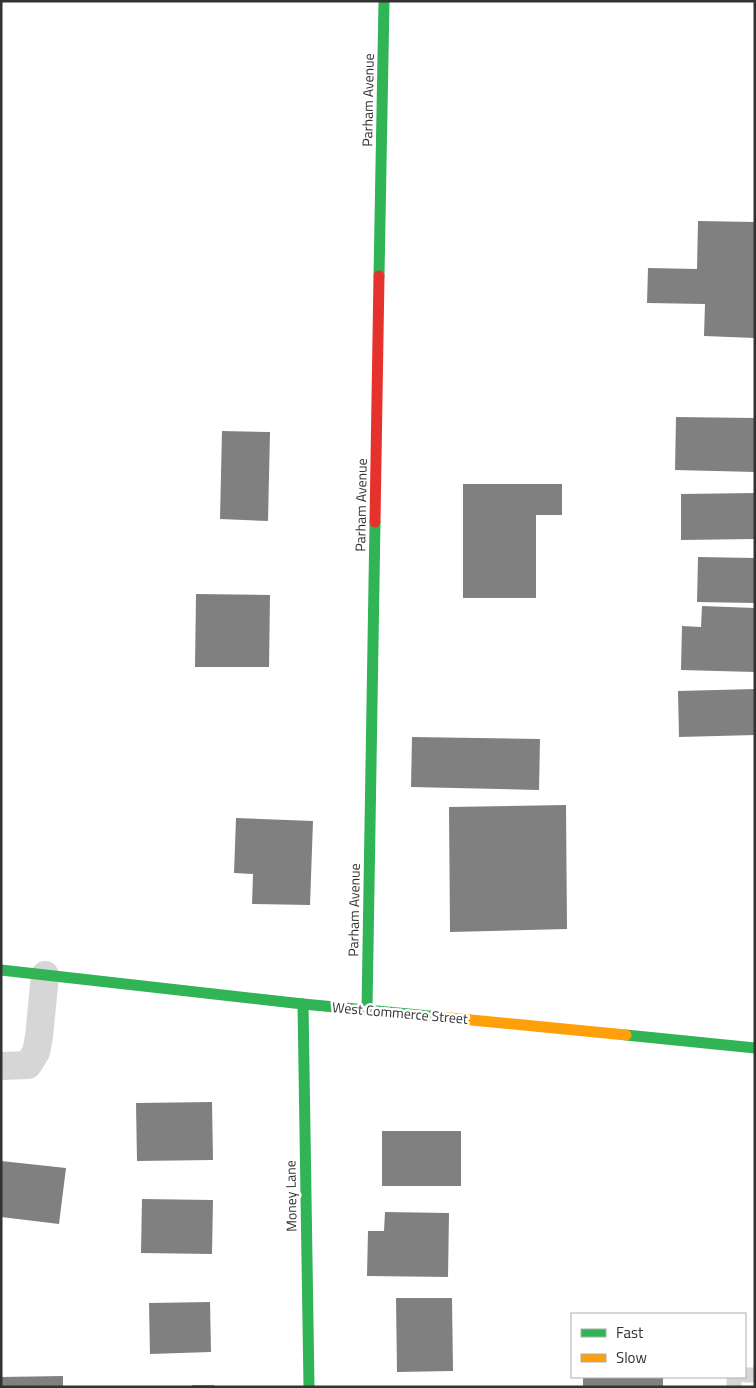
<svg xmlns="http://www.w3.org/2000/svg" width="756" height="1388" font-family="'Titillium Web',sans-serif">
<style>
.building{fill:#808080}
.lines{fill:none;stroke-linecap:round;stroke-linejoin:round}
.lane{stroke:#d6d6d6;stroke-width:15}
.street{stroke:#d6d6d6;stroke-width:28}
.fast{stroke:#30b455;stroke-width:11}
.slow{stroke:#ff9f0a;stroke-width:11}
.jam{stroke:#e5322d;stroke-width:11}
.labels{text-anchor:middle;stroke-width:5;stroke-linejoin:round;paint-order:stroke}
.street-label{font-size:14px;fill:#323232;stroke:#fff}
</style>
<rect width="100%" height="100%" fill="#fff"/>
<g class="building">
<path d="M698,221l57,1v116l-51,-2 1,-32 -58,-1 1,-35 49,1z"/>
<path d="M676,417l79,1v54l-80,-2z"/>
<path d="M222,431l48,1 -2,89 -48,-2z"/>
<path d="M463,484h99v31h-26v83h-73z"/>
<path d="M755,493v46l-74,1v-46z"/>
<path d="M698,557l57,1v45l-58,-1z"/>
<path d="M196,594l74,1 -1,72h-74z"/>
<path d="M702,606l53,2v64l-74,-2 1,-44 19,1z"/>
<path d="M755,689v46l-76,2 -1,-46z"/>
<path d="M412,737l128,2 -1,51 -128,-3z"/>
<path d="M566,805l1,124 -117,3 -1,-125z"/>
<path d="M236,818l77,3 -3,84 -58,-1 1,-30 -19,-1z"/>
<path d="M212,1102l1,58 -76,1 -1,-58z"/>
<rect x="382" y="1131" width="79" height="55"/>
<path d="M1,1161l65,7 -7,56 -58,-7z"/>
<path d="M142,1199l71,1 -1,54 -71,-1z"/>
<path d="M385,1212l64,1 -1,64 -81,-1 1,-45h16z"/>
<path d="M396,1298h56l1,73 -56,1z"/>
<path d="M210,1302l1,50 -61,2 -1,-51z"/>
<path d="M63,1376v11h-62v-10z"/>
<rect x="583" y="1377" width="80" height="10"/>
<rect x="192" y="1385" width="22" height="2"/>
</g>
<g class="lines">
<g class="lane">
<path d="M745,1375h10"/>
<path d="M734,1387v-10"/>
</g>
<path class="street" d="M1,1066l27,-1 8,-13 3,-15 6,-62"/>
<g class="fast">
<path d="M379,276l5,-275"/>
<path d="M1,970l302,34 137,13"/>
<path d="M303,1004l6,383"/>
<path d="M367,1009l8,-487"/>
<path d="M626,1035l129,13"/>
</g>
<path class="slow" d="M440,1017l186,18"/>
<path class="jam" d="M375,522l4,-246"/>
</g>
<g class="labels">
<g class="street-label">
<text transform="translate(368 100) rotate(-89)" y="5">Parham Avenue</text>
<text transform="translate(361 505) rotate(-89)" y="5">Parham Avenue</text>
<text transform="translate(354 910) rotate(-89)" y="5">Parham Avenue</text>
<text transform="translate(400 1013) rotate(5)" y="5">West Commerce Street</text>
<text transform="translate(291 1196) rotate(-91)" y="5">Money Lane</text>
</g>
</g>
<rect width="756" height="1388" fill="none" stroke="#323232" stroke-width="5"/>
<rect x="571" y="1313" width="175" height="65" fill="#ffffff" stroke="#adadad"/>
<rect x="581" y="1329" width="25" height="8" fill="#30b455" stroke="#adadad"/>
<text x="616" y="1338" font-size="15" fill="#323232">Fast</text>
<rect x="581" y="1354" width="25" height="8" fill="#ff9f0a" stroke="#adadad"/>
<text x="616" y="1363" font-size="15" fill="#323232">Slow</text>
</svg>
